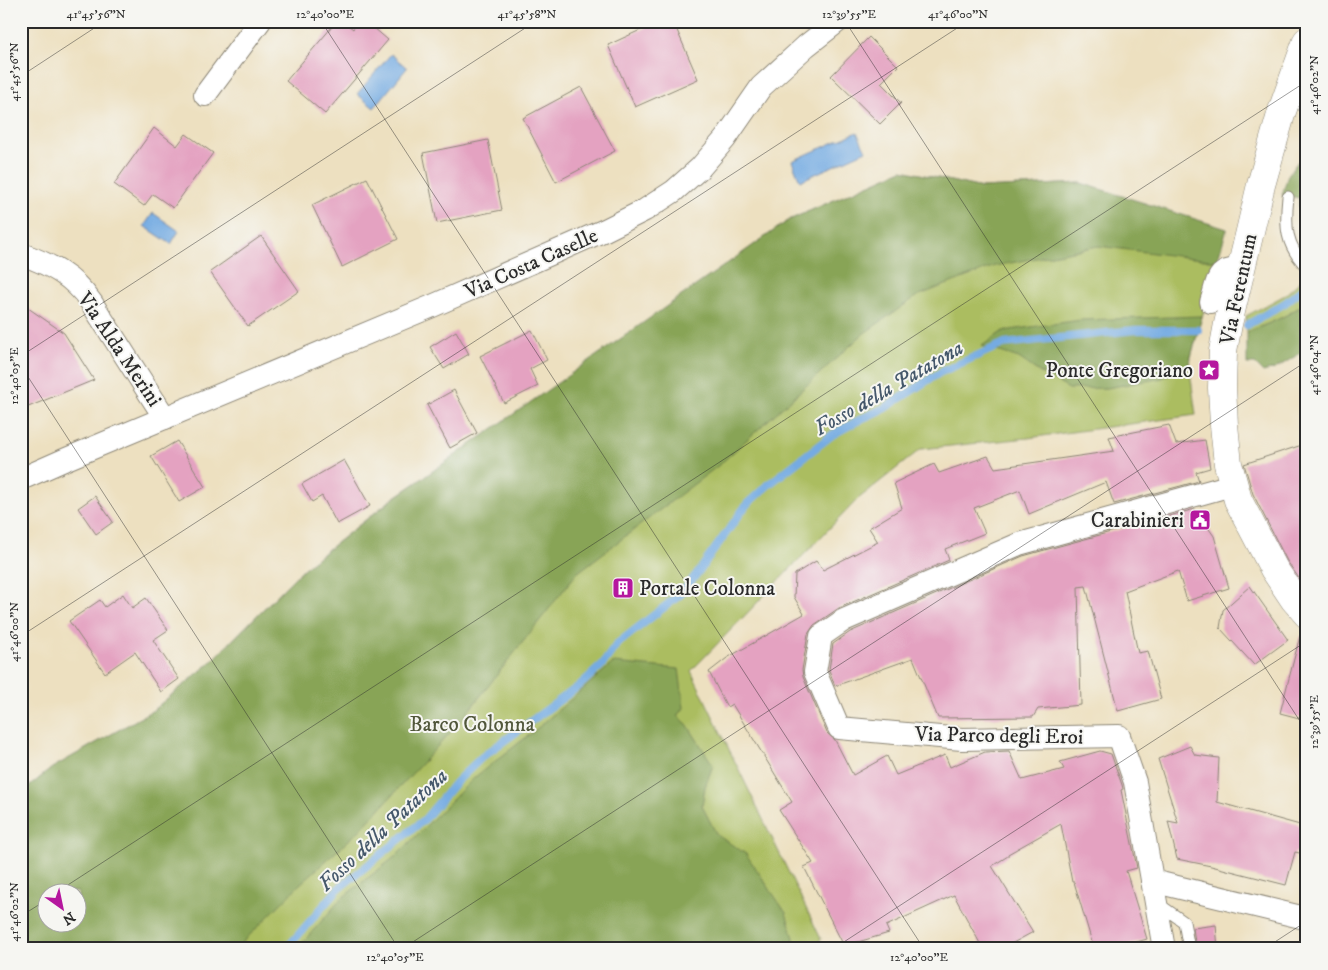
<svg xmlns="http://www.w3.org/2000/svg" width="1328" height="970" font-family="'IM FELL DW Pica',serif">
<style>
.green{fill:#abbd60;stroke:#6b7446;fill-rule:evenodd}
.forest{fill:#88a456;stroke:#5a6840;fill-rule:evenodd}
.water{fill:#74abe2;stroke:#506b86}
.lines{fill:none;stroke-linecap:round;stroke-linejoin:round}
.stream{stroke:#74abe2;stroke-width:8}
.building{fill:#e4a2c1}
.service-casing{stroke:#8c8676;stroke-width:13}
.minor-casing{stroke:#8c8676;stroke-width:24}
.secondary-casing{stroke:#8c8676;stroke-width:29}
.service{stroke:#fff;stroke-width:11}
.minor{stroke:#fff;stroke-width:22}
.secondary{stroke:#fff;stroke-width:28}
.ticks{fill:none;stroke:#2b2b2b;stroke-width:1;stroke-opacity:0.45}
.labels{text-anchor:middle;stroke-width:4;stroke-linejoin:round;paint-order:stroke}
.street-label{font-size:21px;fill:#2b2b2b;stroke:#f6f6f2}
.poi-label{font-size:21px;fill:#2b2b2b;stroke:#f6f6f2;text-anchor:end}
.park-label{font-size:21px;fill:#51573b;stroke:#f6f6f2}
.water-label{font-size:22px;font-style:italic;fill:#45586b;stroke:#f6f6f2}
.neatline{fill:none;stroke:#2b2b2b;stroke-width:2}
.ticks-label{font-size:12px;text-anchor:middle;fill:#2b2b2b}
</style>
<rect width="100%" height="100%" fill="#f6f6f2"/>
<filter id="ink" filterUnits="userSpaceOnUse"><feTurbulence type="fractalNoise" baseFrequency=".02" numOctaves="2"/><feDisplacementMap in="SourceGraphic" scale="10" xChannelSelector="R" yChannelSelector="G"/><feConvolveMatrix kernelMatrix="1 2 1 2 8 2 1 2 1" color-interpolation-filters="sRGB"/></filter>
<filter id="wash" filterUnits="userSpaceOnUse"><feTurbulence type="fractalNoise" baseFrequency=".0096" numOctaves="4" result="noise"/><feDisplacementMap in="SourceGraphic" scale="20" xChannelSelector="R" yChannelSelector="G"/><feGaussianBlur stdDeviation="1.12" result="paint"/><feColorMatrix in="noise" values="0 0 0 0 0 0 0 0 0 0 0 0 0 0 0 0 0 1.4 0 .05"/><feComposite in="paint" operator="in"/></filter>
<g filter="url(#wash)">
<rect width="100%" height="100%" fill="#ede0c0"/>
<g class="green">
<path d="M902,170l80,18 99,-5 138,73 -30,108 7,51 -168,23 -107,11 -63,50 -167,172 130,268 -8,10h-792v-156l31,-25 100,-57 57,-47 94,-95 89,-70 74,-50 323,-229zM48,892h30v30h-30z"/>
<path d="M1307,176v68c-8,-21 -13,-49 0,-68z"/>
<path d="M1307,275v26c-17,15 -39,23 -60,31l-1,-16 39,-21z"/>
</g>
<g class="forest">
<path d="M1307,149v27l-5,7 -3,15 -17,-3 6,-20z"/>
<path d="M902,170l80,18 99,-5 146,46 -10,32 -119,-15 -103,20 -78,30 -54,38 -144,131 -142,108 -117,149 -100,108 -61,55 -63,64h-215v-156l31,-25 100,-57 57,-47 94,-95 90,-70 396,-279zM78,892v30h-30v-30z"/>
<path d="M1307,301v48l-32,20 -12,3 -8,-8h-8v-32c21,-8 43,-16 60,-31z"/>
<path d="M1202,316l-13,48 -27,14 -55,10 -38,1 -30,-17 -20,-14 -37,-12 21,-15 78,-11z"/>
<path d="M613,663l66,6 5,39 -6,8 9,8 26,41 -8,22 -3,19 15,29 29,19 40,59 8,25 -1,11h-496l45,-51 54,-42 79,-79 58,-45z"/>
</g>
<g class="water">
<path d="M391,54l16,14 -33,40 -17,-14z"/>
<path d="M857,132l9,19 -66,30 -8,-20z"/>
<path d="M153,213l26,18 -8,13 -27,-18z"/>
</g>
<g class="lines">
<g class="stream">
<path d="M1247,325l38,-22 22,-18"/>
<path d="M286,949l52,-60 87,-70 30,-36 27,-26 97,-71 23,-21 15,-21 64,-50 18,-23 48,-67 21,-19 64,-50 31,-17 22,-10 56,-36 62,-28 132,-14h63"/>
</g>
</g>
<g id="blocks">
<g class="building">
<path d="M337,21h6l10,8 6,-8h7l22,19 -63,74 -39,-33z"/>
<path d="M660,21h13l25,58 -63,28 -27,-62z"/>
<path d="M869,37l29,29 -17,17 20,20 -21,21 -49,-48z"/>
<path d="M581,87l34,64 -59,31 -33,-64z"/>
<path d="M154,128l23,18 9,-12 27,19 -40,55 -20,-14 -9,12 -30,-22z"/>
<path d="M488,140l14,70 -65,13 -14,-70z"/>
<path d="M367,178l31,61 -56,28 -30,-62z"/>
<path d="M261,236l38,55 -51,35 -38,-54z"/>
<path d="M21,303l43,30 30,47 -73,30z"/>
<path d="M532,330l15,30 -17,9 8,17 -34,17 -24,-47z"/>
<path d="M456,331l13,23 -25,15 -14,-22z"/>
<path d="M454,390l23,43 -27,15 -23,-43z"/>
<path d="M1169,425l7,19 29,-4 5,28 -14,4 3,9 -85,23 -8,-22 -77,32 -9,-24 -46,18 11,25 -40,16 4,11 -110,48 -25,17 -6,9 -6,36 1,7 24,56 8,7 18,35 34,-19 9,19 49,-20 5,12 35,-15 24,-1 13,29 42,-11 -4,-7 40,-11 11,3 11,31 1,4 -2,1 16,78 -11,3 21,68 -34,10h-19l-20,-67h-2l-11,-58 -53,30v2l-16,10 41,66 -31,17h-19l-29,-54 -68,31 3,7 -45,13 -40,-79 9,-4 -34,-53 13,-8 -60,-98 -5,3 -18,-35 18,-14 77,-44 -10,-17 1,-23 21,-13 7,9 55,-28 -9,-14 33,-20 -8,-25 40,-19 5,9 49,-17 7,12 119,-17 -5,-14z"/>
<path d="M177,441l28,46 -26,15 -28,-46z"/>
<path d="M1302,445l5,17v128l-20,-29 -34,-67 -9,-30z"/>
<path d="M344,460l26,46 -33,18 -15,-28 -10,6 -10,-18z"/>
<path d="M95,496l18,26 -17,12 -18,-26z"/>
<path d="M1195,509l19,27 15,52 -42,13 -9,-30 -53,20 13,62 10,-2 13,48 -43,12 -32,-125 -8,1 3,118 -43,4 -5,8 -95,1 -25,-60 -78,28 -6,-16 4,-26 17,-12 173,-76z"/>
<path d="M1250,586l38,54 -34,25 -34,-37 3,-18z"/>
<path d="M123,594l9,14 14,-10 22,32 -15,10 26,39 -18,13 -26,-40 -30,21 -36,-52 31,-21 5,7z"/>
<path d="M1300,636l7,1v83l-27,-7z"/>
<path d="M1190,746l5,9 24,3 -2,44 90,25v16l-3,11 -9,-2 -9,33 -75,-19 -34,-7 -9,-38 10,2 -20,-64z"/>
<path d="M1216,925l2,24h-22l-3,-21z"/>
</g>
</g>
</g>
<g filter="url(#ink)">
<use href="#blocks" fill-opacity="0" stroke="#8c8676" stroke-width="1"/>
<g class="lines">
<g class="service-casing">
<g id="service">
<path d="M1288,197c-3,29 -3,48 19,70"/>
<path d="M1157,903l27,19 5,27"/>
</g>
</g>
<g class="minor-casing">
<g id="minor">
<path d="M205,95l55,-74"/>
<path d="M21,254c29,10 52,22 70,48l74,116"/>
<path d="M1211,302c7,-19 4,-35 30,-32"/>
<path d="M21,479l43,-19 366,-153 175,-77 40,-20 29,-19 26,-23 25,-29 36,-52 45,-41 32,-25"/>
<path d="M1152,881l153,37 2,-5"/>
<path d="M1164,949l-29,-167 -16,-46 -157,3 -123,-11 -24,-56 6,-36 23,-16 175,-76 213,-59"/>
</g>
</g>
<g class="secondary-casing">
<path id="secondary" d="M1307,41l-25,70 -21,74 -33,139 -5,27 -1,37 2,37 4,39 10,36 36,69 20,30 13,15"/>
</g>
<use href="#service" class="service"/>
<use href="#minor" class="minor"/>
<use href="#secondary" class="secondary"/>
</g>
</g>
<path class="ticks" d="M321,21l603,928M845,21l462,711M21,76l84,-55M21,356l515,-335M21,366l378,583M21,636l947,-615M57,892l1250,-811M21,916l27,-17M402,949l905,-588M833,949l474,-308M1264,949l43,-28"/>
<defs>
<g id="sight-square" transform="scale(1.125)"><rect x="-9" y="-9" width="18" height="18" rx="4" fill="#b5179e" stroke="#f6f6f2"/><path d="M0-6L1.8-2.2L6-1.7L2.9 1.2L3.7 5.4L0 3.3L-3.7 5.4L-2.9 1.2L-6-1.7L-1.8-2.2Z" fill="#fff"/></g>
<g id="civic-square" transform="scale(1.125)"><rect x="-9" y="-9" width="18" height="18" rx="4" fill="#b5179e" stroke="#f6f6f2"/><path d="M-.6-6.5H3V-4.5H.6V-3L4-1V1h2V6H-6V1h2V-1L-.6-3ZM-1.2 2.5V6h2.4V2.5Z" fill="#fff"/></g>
<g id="building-square" transform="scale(1.125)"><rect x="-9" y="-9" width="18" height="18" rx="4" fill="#b5179e" stroke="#f6f6f2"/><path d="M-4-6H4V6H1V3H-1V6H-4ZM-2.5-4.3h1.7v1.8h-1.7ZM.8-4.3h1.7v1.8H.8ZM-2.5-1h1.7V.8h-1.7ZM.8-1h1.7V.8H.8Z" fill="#fff"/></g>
</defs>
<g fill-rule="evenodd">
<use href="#sight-square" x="1209" y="370"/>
<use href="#civic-square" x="1200" y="520"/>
<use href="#building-square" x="623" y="588"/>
</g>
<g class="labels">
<g class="street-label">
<text transform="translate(531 263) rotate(-24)" y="7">Via Costa Caselle</text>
<text transform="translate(1238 289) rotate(-78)" y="7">Via Ferentum</text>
<text transform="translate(120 349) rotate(56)" y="7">Via Alda Merini</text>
<text transform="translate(999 735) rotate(1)" y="7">Via Parco degli Eroi</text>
</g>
<g class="poi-label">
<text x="1193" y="377">Ponte Gregoriano</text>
<text x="1184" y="527">Carabinieri</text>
<text x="639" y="595" text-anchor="start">Portale Colonna</text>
</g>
<g class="park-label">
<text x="472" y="731">Barco Colonna</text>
</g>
<g class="water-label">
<text transform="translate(888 387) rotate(-30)" y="8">Fosso della Patatona</text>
<text transform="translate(382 829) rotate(-43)" y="8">Fosso della Patatona</text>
</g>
</g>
<rect width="1328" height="970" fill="none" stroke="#f6f6f2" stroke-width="55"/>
<g transform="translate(62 908) rotate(147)"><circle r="24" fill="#f6f6f2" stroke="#a5a5a2"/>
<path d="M0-4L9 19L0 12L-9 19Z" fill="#b5179e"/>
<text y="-8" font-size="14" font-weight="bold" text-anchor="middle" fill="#2b2b2b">N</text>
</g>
<rect x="28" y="28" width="1272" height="914" class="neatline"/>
<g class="ticks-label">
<text x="96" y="18">41°45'56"N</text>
<text x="325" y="18">12°40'00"E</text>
<text x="527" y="18">41°45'58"N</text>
<text x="849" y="18">12°39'55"E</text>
<text x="958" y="18">41°46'00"N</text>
<text transform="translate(14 72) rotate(-90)" y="4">41°45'56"N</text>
<text transform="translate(1314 85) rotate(-90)" y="4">41°46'02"N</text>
<text transform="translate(1314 365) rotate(-90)" y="4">41°46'04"N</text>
<text transform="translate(14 376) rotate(-90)" y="4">12°40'05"E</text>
<text transform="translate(14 632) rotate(-90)" y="4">41°46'00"N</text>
<text transform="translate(1314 722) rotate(-90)" y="4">12°39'55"E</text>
<text transform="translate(14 912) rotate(-90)" y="4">41°46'02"N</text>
<text x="395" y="961">12°40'05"E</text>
<text x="919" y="961">12°40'00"E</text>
</g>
</svg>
